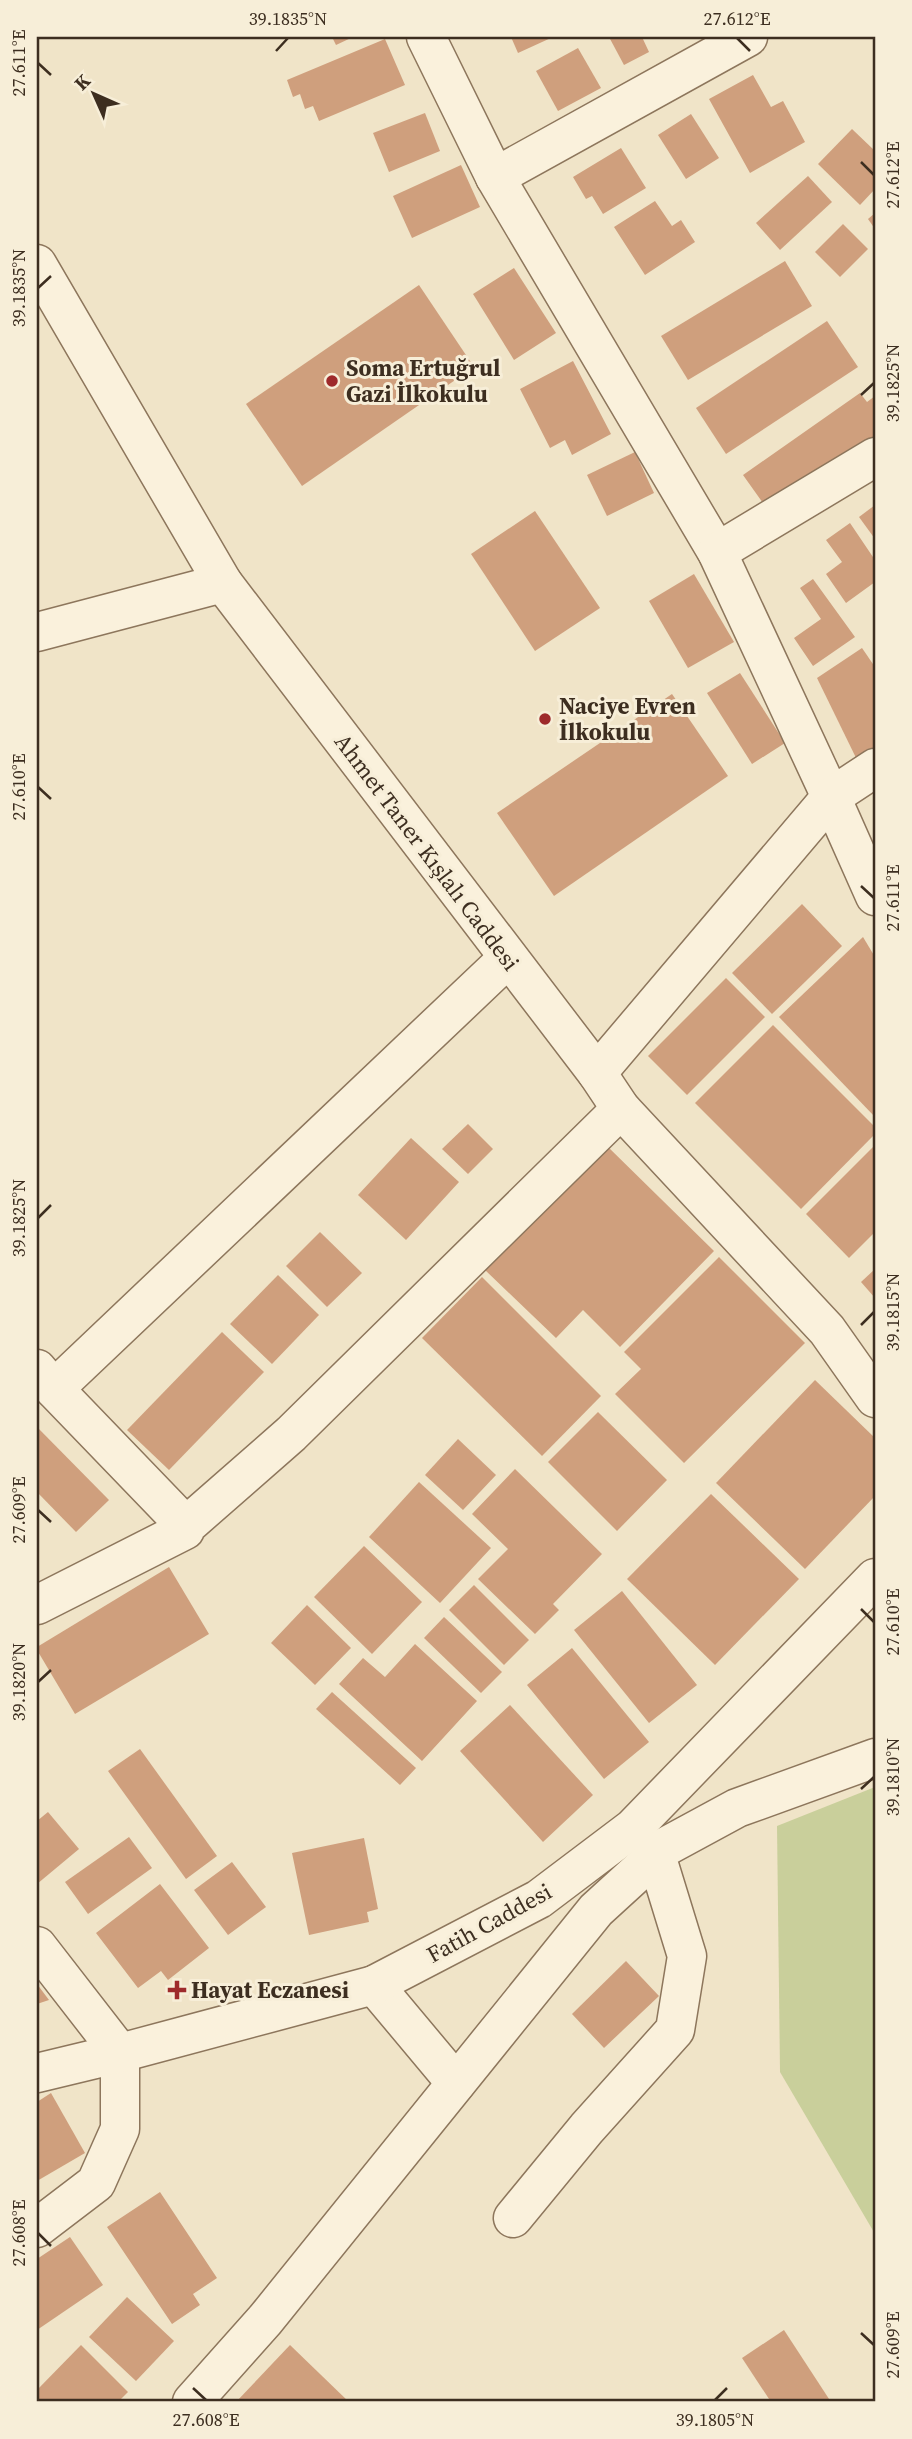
<svg xmlns="http://www.w3.org/2000/svg" width="912" height="2439" font-family="'Source Serif 4',serif">
<style>
.green{fill:#c9cf9b}
.building{fill:#cf9f7d}
.lines{fill:none;stroke-linecap:round;stroke-linejoin:round}
.minor-casing{stroke:#8d765c;stroke-width:41}
.minor{stroke:#faf1dc;stroke-width:38}
.ticks{fill:none;stroke:#3d2e20;stroke-width:2.5}
.poi-dot{fill:#9e2a2b;stroke:#f7eed8;stroke-width:2.5}
.labels{text-anchor:middle;stroke-width:6;stroke-linejoin:round;paint-order:stroke}
.poi-label{font-size:23px;font-weight:bold;fill:#3d2e20;stroke:#f7eed8;text-anchor:start}
.street-label{font-size:23px;fill:#3d2e20;stroke:#f7eed8}
.neatline{fill:none;stroke:#3d2e20;stroke-width:2.5}
.ticks-label{font-size:18px;text-anchor:middle;fill:#3d2e20}
</style>
<rect width="100%" height="100%" fill="#f0e4c8"/>
<path class="green" d="M875,1787v447l-95,-162 -3,-246z"/>
<g class="building">
<path d="M332,37h21l-17,8z"/>
<path d="M511,37h42l-35,16z"/>
<path d="M609,37h33l7,15 -25,13z"/>
<path d="M385,39l20,46 -86,36 -6,-15 -8,3 -5,-15 -7,3 -6,-17z"/>
<path d="M578,48l23,40 -43,23 -22,-40z"/>
<path d="M753,75l18,32 12,-6 22,41 -55,31 -41,-74z"/>
<path d="M425,113l15,38 -51,21 -16,-39z"/>
<path d="M691,114l28,44 -33,21 -28,-44z"/>
<path d="M852,129l23,22v38l-15,16 -42,-41z"/>
<path d="M621,148l25,40 -43,26 -11,-18 -6,3 -13,-22z"/>
<path d="M461,165l19,42 -68,31 -19,-42z"/>
<path d="M808,176l24,26 -52,48 -24,-27z"/>
<path d="M655,201l17,25 9,-6 14,22 -50,33 -31,-48z"/>
<path d="M875,213v16l-7,-10z"/>
<path d="M843,224l25,25 -28,28 -25,-25z"/>
<path d="M785,261l27,45 -124,74 -27,-44z"/>
<path d="M514,268l42,65 -42,27 -41,-66z"/>
<path d="M419,285l55,82 -172,119 -56,-82z"/>
<path d="M827,321l31,46 -132,87 -30,-46z"/>
<path d="M573,361l38,73 -39,21 -7,-15 -15,8 -30,-59z"/>
<path d="M860,393l7,9 8,-6v50l-102,71 -30,-42z"/>
<path d="M635,452l19,41 -47,23 -20,-41z"/>
<path d="M875,505v34l-16,-22z"/>
<path d="M535,511l65,97 -65,43 -64,-97z"/>
<path d="M850,523l25,37v22l-29,21 -20,-29 16,-12 -16,-22z"/>
<path d="M694,574l40,68 -46,26 -39,-67z"/>
<path d="M813,579l42,58 -42,29 -19,-28 27,-19 -21,-31z"/>
<path d="M862,648l13,19v89l-15,10 -43,-88z"/>
<path d="M740,673l45,70 -33,21 -45,-71z"/>
<path d="M672,694l56,82 -174,120 -57,-83z"/>
<path d="M802,904l40,42 -70,68 -40,-41z"/>
<path d="M863,937l12,20v160l-96,-100z"/>
<path d="M726,978l39,39 -78,78 -39,-39z"/>
<path d="M773,1025l102,102v7l-74,75 -106,-106z"/>
<path d="M468,1124l25,25 -25,25 -26,-25z"/>
<path d="M411,1138l48,44 -53,58 -48,-45z"/>
<path d="M606,1145l108,106 -94,96 -37,-37 -27,28 -71,-68z"/>
<path d="M875,1145v87l-26,26 -43,-44z"/>
<path d="M320,1232l42,41 -35,34 -41,-41z"/>
<path d="M719,1257l86,86 -121,120 -69,-69 26,-25 -17,-17z"/>
<path d="M875,1269v29l-14,-16z"/>
<path d="M278,1275l41,40 -47,49 -42,-40z"/>
<path d="M482,1277l119,119 -59,60 -120,-118z"/>
<path d="M222,1332l42,40 -95,98 -42,-40z"/>
<path d="M815,1380l60,58v58l-70,73 -89,-86z"/>
<path d="M598,1412l69,68 -50,51 -69,-69z"/>
<path d="M37,1427l72,73 -33,32 -39,-40z"/>
<path d="M458,1439l38,36 -33,35 -38,-35z"/>
<path d="M515,1469l87,85 -49,50 6,6 -24,24 -57,-55 30,-30 -36,-35z"/>
<path d="M419,1482l72,66 -51,55 -71,-66z"/>
<path d="M711,1494l88,85 -84,86 -88,-86z"/>
<path d="M364,1546l58,56 -50,52 -58,-57z"/>
<path d="M169,1567l40,67 -134,80 -38,-64v-3z"/>
<path d="M474,1585l55,55 -25,25 -55,-55z"/>
<path d="M622,1591l75,94 -48,38 -75,-93z"/>
<path d="M307,1605l44,43 -36,37 -44,-42z"/>
<path d="M444,1617l58,55 -21,21 -57,-55z"/>
<path d="M415,1644l62,57 -55,60 -83,-77 24,-26 22,19z"/>
<path d="M572,1648l77,94 -45,37 -77,-94z"/>
<path d="M332,1692l84,76 -16,17 -84,-76z"/>
<path d="M510,1705l83,90 -50,47 -83,-91z"/>
<path d="M140,1749l77,107 -31,23 -78,-108z"/>
<path d="M48,1812l31,37 -42,35v-63z"/>
<path d="M129,1837l23,31 -64,46 -23,-32z"/>
<path d="M364,1838l14,71 -11,3 2,10 -60,13 -17,-82z"/>
<path d="M232,1862l34,45 -38,28 -34,-45z"/>
<path d="M160,1884l49,64 -41,32 -7,-9 -23,17 -42,-55z"/>
<path d="M626,1961l33,35 -55,52 -32,-34z"/>
<path d="M37,1984l12,16 -12,4z"/>
<path d="M51,2093l34,60 -48,28v-79z"/>
<path d="M160,2192l57,86 -24,16 7,11 -28,19 -65,-97z"/>
<path d="M70,2237l33,48 -66,45v-71z"/>
<path d="M127,2297l47,44 -38,40 -47,-44z"/>
<path d="M784,2330l47,72h-60l-29,-44z"/>
<path d="M81,2345l47,47 -10,10h-81v-12z"/>
<path d="M290,2345l59,57h-113z"/>
</g>
<g class="lines">
<g class="minor-casing">
<g id="minor">
<path d="M426,37l69,140 222,375 114,245 44,99"/>
<path d="M495,177l253,-140"/>
<path d="M37,264l186,319 374,490 24,36 206,221 48,68"/>
<path d="M717,552l158,-95"/>
<path d="M37,632l186,-49"/>
<path d="M597,1073l234,-276 44,-29"/>
<path d="M37,1369l17,20 454,-431"/>
<path d="M54,1389l132,137"/>
<path d="M37,1605l148,-75 1,-4 105,-92 330,-325"/>
<path d="M37,1946l83,107v76l-24,54 -59,45"/>
<path d="M374,1985l82,98"/>
<path d="M37,2073l83,-20 254,-68 165,-86 94,-71 242,-250"/>
<path d="M513,2218l74,-90 88,-98 12,-74 -27,-88 -9,-9"/>
<path d="M192,2402l73,-82 331,-410 69,-63 72,-39 138,-50"/>
</g>
</g>
<use href="#minor" class="minor"/>
</g>
<path class="ticks" d="M737,38l13,13M276,51l12,-13M38,63l13,12M861,162l13,13M38,288l13,-12M861,395l13,-12M38,787l13,12M861,886l13,12M38,1218l13,-13M861,1325l13,-13M38,1510l13,12M861,1609l13,13M38,1682l13,-12M861,1789l13,-12M38,2233l13,13M861,2333l13,12M193,2388l13,12M715,2400l12,-12"/>
<g class="poi-dot">
<circle cx="332" cy="381" r="7"/>
<circle cx="545" cy="719" r="7"/>
<path d="M173.5 1979.5h7v7h7v7h-7v7h-7v-7h-7v-7h7z"/>
</g>
<g class="labels">
<g class="poi-label">
<text x="346" y="376">Soma Ertuğrul<tspan x="346" dy="26">Gazi İlkokulu</tspan></text>
<text x="559" y="714">Naciye Evren<tspan x="559" dy="26">İlkokulu</tspan></text>
<text x="191" y="1998">Hayat Eczanesi</text>
</g>
<g class="street-label">
<text transform="translate(427 852) rotate(53)" y="8">Ahmet Taner Kışlalı Caddesi</text>
<text transform="translate(489 1923) rotate(-29)" y="8">Fatih Caddesi</text>
</g>
</g>
<rect width="912" height="2439" fill="none" stroke="#f7eed8" stroke-width="77"/>
<g transform="translate(94 94) rotate(315)" stroke="#f7eed8" stroke-width="5" paint-order="stroke">
<path d="M0-5L12 26L0 18L-12 26Z" fill="#3d2e20"/>
<text y="-10" font-size="19" font-weight="bold" text-anchor="middle" fill="#3d2e20">K</text>
</g>
<rect x="38" y="38" width="836" height="2362" class="neatline"/>
<g class="ticks-label">
<text x="288" y="25">39.1835°N</text>
<text x="737" y="25">27.612°E</text>
<text transform="translate(19 63) rotate(-90)" y="6">27.611°E</text>
<text transform="translate(893 175) rotate(-90)" y="6">27.612°E</text>
<text transform="translate(19 288) rotate(-90)" y="6">39.1835°N</text>
<text transform="translate(893 383) rotate(-90)" y="6">39.1825°N</text>
<text transform="translate(19 787) rotate(-90)" y="6">27.610°E</text>
<text transform="translate(893 898) rotate(-90)" y="6">27.611°E</text>
<text transform="translate(19 1218) rotate(-90)" y="6">39.1825°N</text>
<text transform="translate(893 1312) rotate(-90)" y="6">39.1815°N</text>
<text transform="translate(19 1510) rotate(-90)" y="6">27.609°E</text>
<text transform="translate(893 1622) rotate(-90)" y="6">27.610°E</text>
<text transform="translate(19 1682) rotate(-90)" y="6">39.1820°N</text>
<text transform="translate(893 1777) rotate(-90)" y="6">39.1810°N</text>
<text transform="translate(19 2233) rotate(-90)" y="6">27.608°E</text>
<text transform="translate(893 2345) rotate(-90)" y="6">27.609°E</text>
<text x="206" y="2426">27.608°E</text>
<text x="715" y="2426">39.1805°N</text>
</g>
</svg>
